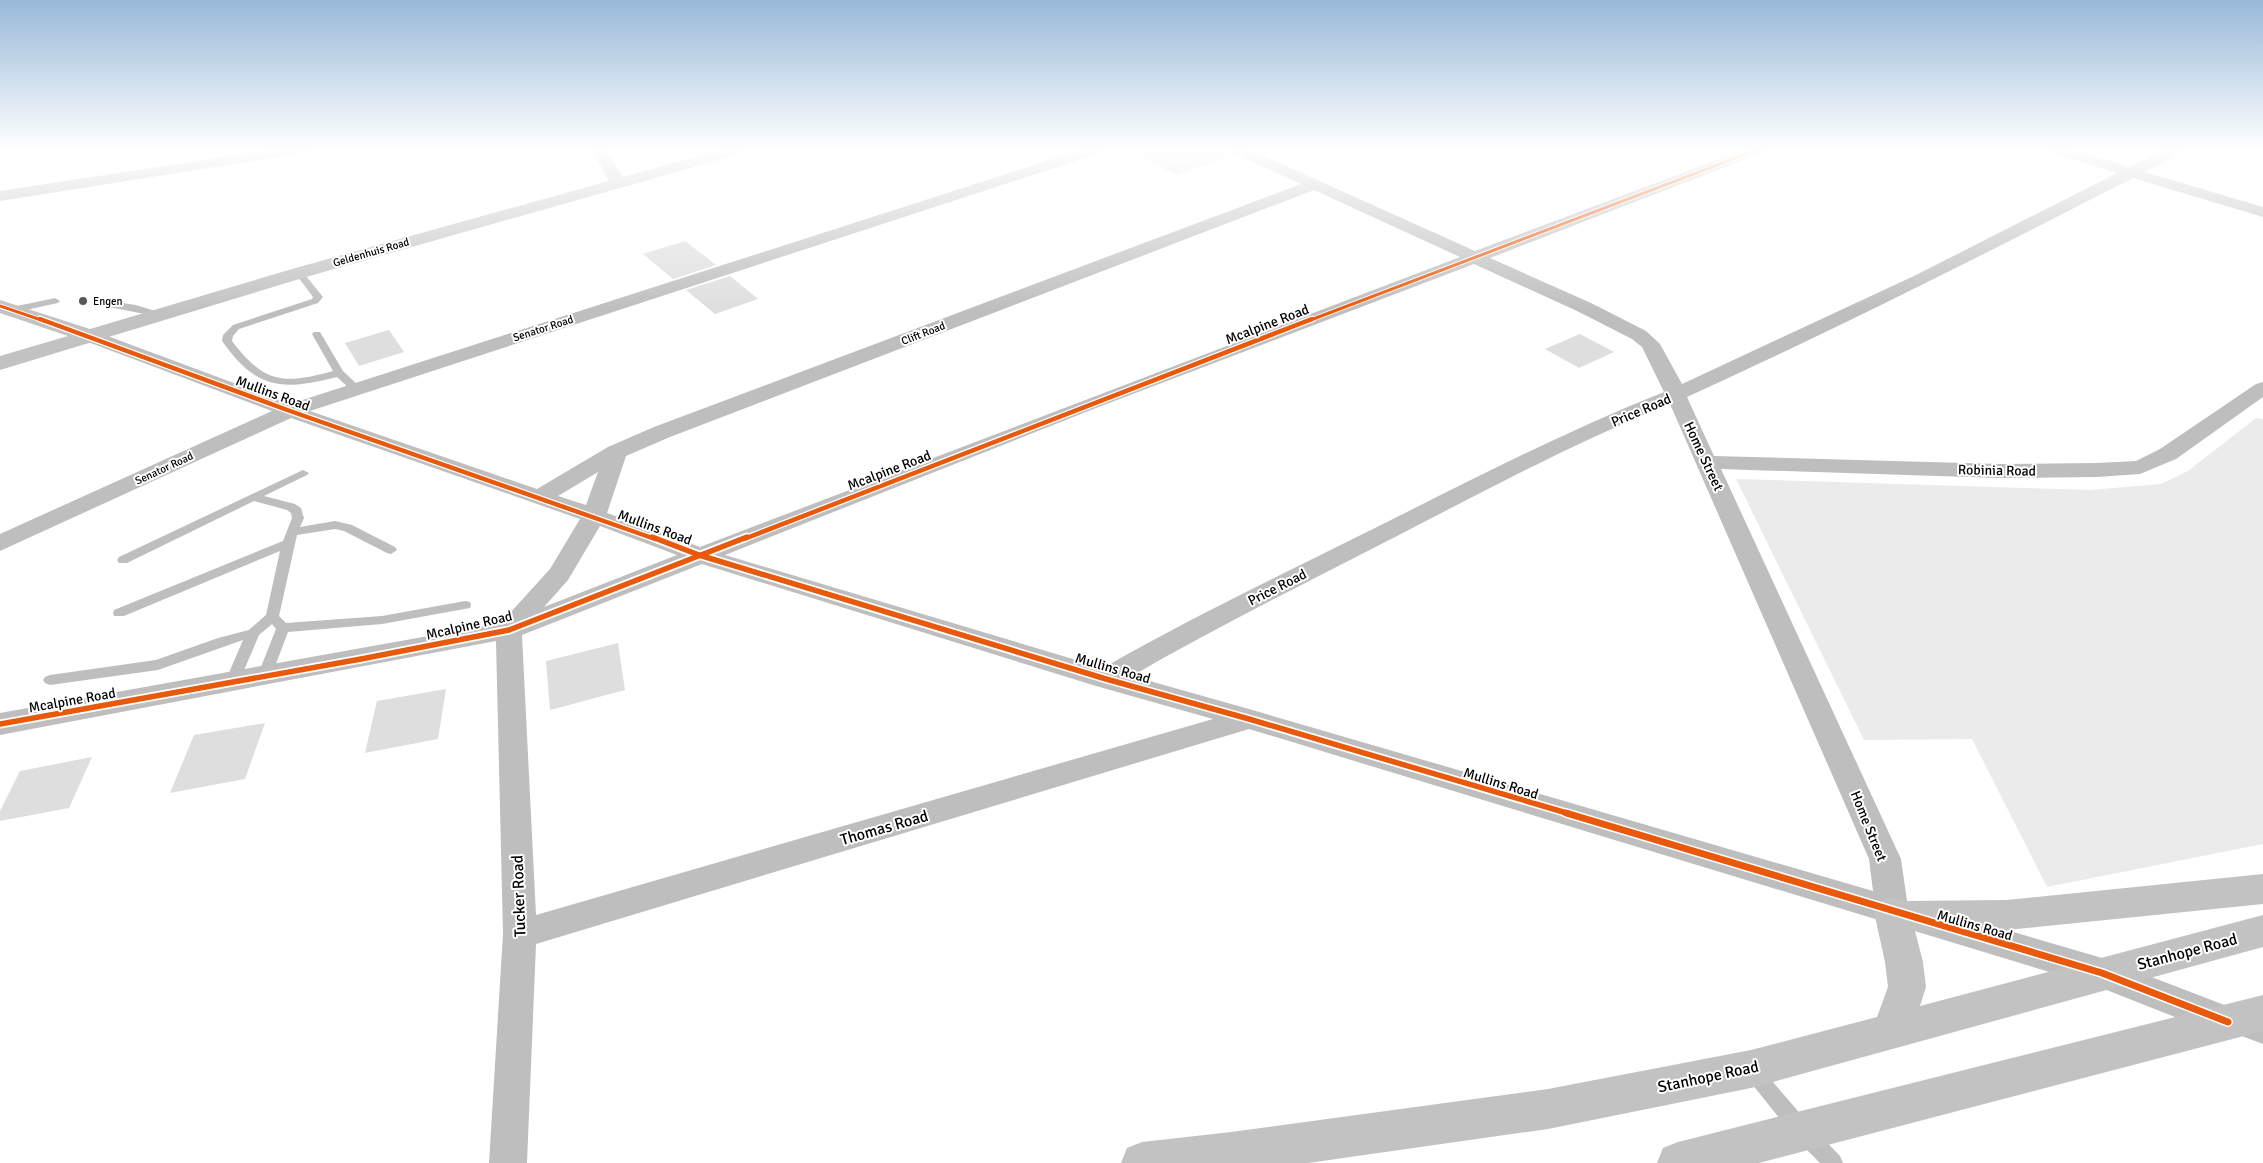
<svg xmlns="http://www.w3.org/2000/svg" width="2263" height="1163" font-family="Signika,sans-serif">
<style>
.green{fill:#ebebeb}
.building{fill:#dedede}
.lines{fill:none;stroke-linecap:round;stroke-linejoin:round}
.lane{fill:#bebebe;fill-rule:evenodd}
.street{fill:#bebebe;fill-rule:evenodd}
.secondary{fill:#c2c2c2;fill-rule:evenodd}
.cycleway-far3-casing{stroke:#fff;stroke-width:5}
.cycleway-far2-casing{stroke:#fff;stroke-width:7}
.cycleway-far1-casing{stroke:#fff;stroke-width:9}
.cycleway-casing{stroke:#fff;stroke-width:10}
.cycleway-far3{stroke:#e8590c;stroke-width:3}
.cycleway-far2{stroke:#e8590c;stroke-width:4.5}
.cycleway-far1{stroke:#e8590c;stroke-width:5.5}
.cycleway{stroke:#e8590c;stroke-width:7}
.poi-dot{fill:#595959;stroke:#fff;stroke-width:2}
.labels{text-anchor:middle;stroke-width:4;stroke-linejoin:round;paint-order:stroke}
.far-street-label{font-size:11px;fill:#000;stroke:#fff}
.far-poi-label{font-size:11px;fill:#000;stroke:#fff;text-anchor:start}
.street-label{font-size:14px;fill:#000;stroke:#fff}
.near-street-label{font-size:16px;fill:#000;stroke:#fff}
</style>
<rect width="100%" height="100%" fill="#fff"/>
<path class="green" d="M2256,418l7,1v425l-216,43 -75,-148 -108,1 -128,-261 354,11 71,-6 27,-13z"/>
<g class="building">
<path d="M1121,148h104l2,4 6,3 -56,20z"/>
<path d="M685,241l31,24 -43,14 -30,-25z"/>
<path d="M730,276l28,23 -43,15 -29,-24z"/>
<path d="M389,330l15,22 -45,14 -14,-23z"/>
<path d="M1580,334l34,18 -35,16 -34,-19z"/>
<path d="M618,643l7,47 -75,20 -4,-49z"/>
<path d="M446,689l-8,50 -73,14 12,-52z"/>
<path d="M265,723l-20,56 -75,14 24,-58z"/>
<path d="M92,757l-23,51 -69,13v-10l20,-40z"/>
</g>
<g class="lines">
<g class="lane">
<path d="M700,148h8l-4,12 -4,2 -4,-2z"/>
<path d="M299,270l3,1 21,26 -5,6 -79,26 -6,7 -1,5c32,42 51,44 101,30l-21,-37 2,-2h6l23,39 16,15v4h-8l-14,-13c-56,14 -80,13 -115,-36l1,-6 10,-10 79,-26 1,-2 -18,-24z"/>
<path d="M55,298l5,3 -2,2 -46,10 -5,-3 5,-3z"/>
<path d="M102,300l34,5 29,9 -5,3 -61,-12 -2,-2z"/>
<path d="M303,470l6,3 -2,2 -43,21 31,8 6,4 3,10 -4,9 35,-6 17,4 43,22 2,3 -6,4 -4,-1 -43,-22 -9,-2 -38,6 -18,81 7,7 96,-7 83,-15 5,1 1,3 -1,3 -88,16 -94,8 -17,45 -2,3h-10l-2,-3 19,-48 -4,-5 -13,11 -20,47 -2,3h-10l-2,-3 18,-42 -85,30 -108,15 -5,-2 -2,-3 2,-3 5,-2 106,-15 62,-22 31,-8 17,-15 14,-64 -156,65h-10l-1,-3 1,-3 169,-69 9,-23 -1,-5 -4,-3 -33,-9 -127,62h-8l-2,-3 2,-3z"/>
<path d="M2240,1019l23,9v16l-29,-11 -3,-6 3,-6z"/>
<path d="M1754,1064l6,3 50,58 30,31 3,7h-23l-24,-24 -48,-60 -3,-6 3,-6z"/>
</g>
<g class="street">
<path d="M283,148h34l-2,3 -5,1 -310,49v-10z"/>
<path d="M591,148h14l21,35 -2,3h-12z"/>
<path d="M1087,148h21l-2,3 -796,260 227,78 71,-42 46,-20 647,-243 -72,-33 -2,-3h19l229,103 274,-103h20l-2,3 -277,107 101,45 55,28 14,13 22,40 234,-109 201,-102 -72,-22 -2,-3h22l65,19 38,-19h18l-2,3 -39,21 118,35v10l-130,-39c-148,76 -295,150 -446,219l27,59 285,8 98,-1 39,-2 24,-12 96,-65 7,-2v15l-87,62 -36,15 -43,3 -98,1 -278,-9 180,390 6,42 195,57 138,53 6,11 -6,11 -12,5 -129,-51 -850,-258 -713,215 -9,219h-38l14,-229 -7,-293 -496,94v-22l501,-90 49,-54 30,-50 -289,-101 -291,133v-17l272,-123 -192,-72 -3,-4 3,-4 7,-2 7,2 196,73zM1314,190l146,67 -760,290 -93,-34 19,-57 44,-19zM1474,264l103,47 55,28 10,8 22,45c-96,38 -189,86 -281,132 -94,47 -189,92 -280,144l-378,-113 371,-147zM1670,404l199,455 4,32 -624,-182 -117,-33c86,-50 176,-94 265,-140 89,-46 179,-94 273,-132zM598,472l-12,33 -28,-9zM600,526l77,29 -133,52 24,-27zM702,564l394,122 117,33 -677,196 -14,-280z"/>
</g>
<g class="secondary">
<path d="M727,148h25l-2,3 -444,126 -306,93v-14l68,-20 -68,-23v-13l90,29 202,-60z"/>
<path d="M2263,874v30l-256,26 -92,1 8,31 3,25 -6,19 343,-91v32l-512,141 -203,41 -240,34h-187l6,-15 15,-6 89,-10 317,-43 203,-39 126,-33 11,-30 -3,-25 -11,-50 5,-11 13,-4 12,4 103,-1z"/>
<path d="M2263,995v36l-504,132h-102l6,-15 15,-6z"/>
</g>
<g class="cycleway-far3-casing">
<g id="cycleway-far3">
<path d="M0,306l44,15"/>
<path d="M1308,321l454,-173"/>
</g>
</g>
<g class="cycleway-far2-casing">
<g id="cycleway-far2">
<path d="M40,319l250,92 365,128"/>
<path d="M744,539l568,-220"/>
</g>
</g>
<g class="cycleway-far1-casing">
<g id="cycleway-far1">
<path d="M652,537l47,18 407,124 143,40 321,95"/>
<path d="M0,724l361,-65 148,-29 238,-93"/>
</g>
</g>
<g class="cycleway-casing">
<path id="cycleway" d="M1566,813l536,160 126,49"/>
</g>
<use href="#cycleway-far3" class="cycleway-far3"/>
<use href="#cycleway-far2" class="cycleway-far2"/>
<use href="#cycleway-far1" class="cycleway-far1"/>
<use href="#cycleway" class="cycleway"/>
</g>
<linearGradient id="sky" x2="0" y2="1"><stop stop-color="#97b8d7"/><stop offset="0.48" stop-color="#fff"/><stop offset="1" stop-color="#fff" stop-opacity="0"/></linearGradient>
<rect width="2263" height="311" fill="url(#sky)"/>
<circle class="poi-dot" cx="83" cy="301" r="5"/>
<g class="labels">
<g class="far-street-label">
<text transform="translate(371 252) rotate(-16)" y="4">Geldenhuis Road</text>
<text transform="translate(543 328) rotate(-18)" y="4">Senator Road</text>
<text transform="translate(923 333) rotate(-21)" y="4">Clift Road</text>
<text transform="translate(164 468) rotate(-25)" y="4">Senator Road</text>
</g>
<g class="far-poi-label">
<text x="93" y="305">Engen</text>
</g>
<g class="street-label">
<text transform="translate(1267 324) rotate(-21)" y="5">Mcalpine Road</text>
<text transform="translate(273 393) rotate(20)" y="5">Mullins Road</text>
<text transform="translate(1641 410) rotate(-23)" y="5">Price Road</text>
<text transform="translate(1704 456) rotate(65)" y="5">Home Street</text>
<text transform="translate(889 470) rotate(-21)" y="5">Mcalpine Road</text>
<text transform="translate(1997 470) rotate(1)" y="5">Robinia Road</text>
<text transform="translate(655 527) rotate(20)" y="5">Mullins Road</text>
<text transform="translate(1277 587) rotate(-27)" y="5">Price Road</text>
<text transform="translate(469 625) rotate(-13)" y="5">Mcalpine Road</text>
<text transform="translate(1113 668) rotate(16)" y="5">Mullins Road</text>
<text transform="translate(72 700) rotate(-10)" y="5">Mcalpine Road</text>
<text transform="translate(1501 783) rotate(17)" y="5">Mullins Road</text>
<text transform="translate(1869 826) rotate(68)" y="5">Home Street</text>
<text transform="translate(1975 925) rotate(16)" y="5">Mullins Road</text>
</g>
<g class="near-street-label">
<text transform="translate(884 827) rotate(-16)" y="6">Thomas Road</text>
<text transform="translate(518 896) rotate(-92)" y="6">Tucker Road</text>
<text transform="translate(2187 951) rotate(-15)" y="6">Stanhope Road</text>
<text transform="translate(1708 1076) rotate(-12)" y="6">Stanhope Road</text>
</g>
</g>
</svg>
